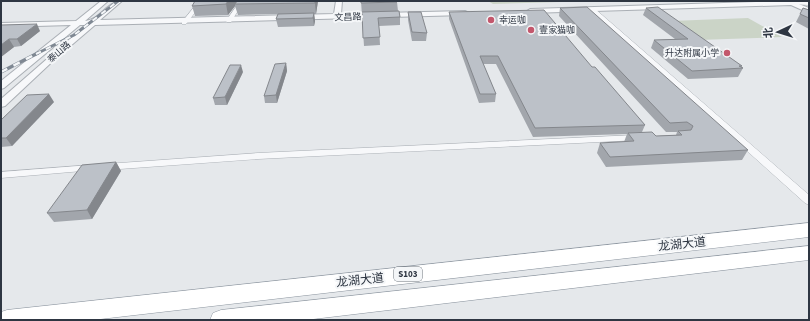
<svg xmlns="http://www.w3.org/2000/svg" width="810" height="321" font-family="'Source Sans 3','Noto Sans SC',sans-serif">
<rect width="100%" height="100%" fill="#e5e8eb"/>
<g fill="#cbd4c7">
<polygon points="488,1 594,1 493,4"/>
<polygon points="748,18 782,37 698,40 671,21"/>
</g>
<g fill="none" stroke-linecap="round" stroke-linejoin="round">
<defs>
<g id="minor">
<polygon points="199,1 204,1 186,24 182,24 182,22"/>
<polygon points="240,1 244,1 231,22 227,22 226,21"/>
<polygon points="792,1 809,1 809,5 790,4 789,3"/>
<polygon points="590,8 594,8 809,195 809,205 805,203 590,10"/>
<polygon points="636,135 639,136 640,138 639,140 258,159 106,170 101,167 106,164 258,153"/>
<polygon points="91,165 96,168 94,170 1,178 1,172"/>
</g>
<g id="tertiary">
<path d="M101,1H108L85,21C100,20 107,1 122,1L100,20L334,14L336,1H342L341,14L465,11L469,13L465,15L95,25L54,60L5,106L1,107V99L86,25H80L4,88L1,89V81L71,25L1,27V23L76,21Z"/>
<polygon points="791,1 809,8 809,13 791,5 530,13 527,11 530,9"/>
</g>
<g id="trunk">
<polygon points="809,223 809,237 92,320 1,320 1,312 7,310"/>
<polygon points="809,246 809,260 305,320 210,320 213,313 221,310"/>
</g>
</defs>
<use href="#minor" stroke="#aaafb5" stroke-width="1"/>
<use href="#tertiary" stroke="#aaafb5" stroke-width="2"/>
<use href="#trunk" stroke="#8d96a0" stroke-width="1"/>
<use href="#minor" fill="#f7f8fa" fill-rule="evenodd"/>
<use href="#tertiary" fill="#f7f8fa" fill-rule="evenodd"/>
<use href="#trunk" fill="#fff" fill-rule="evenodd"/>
<defs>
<polyline id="rail-far1" points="36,54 74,35 118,1"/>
<polyline id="rail" points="1,72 38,53"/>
</defs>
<use href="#rail-far1" stroke="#7f8893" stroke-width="3"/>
<use href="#rail" stroke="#7f8893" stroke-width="3.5"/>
<use href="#rail-far1" stroke="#f4f6f8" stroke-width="2" stroke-dasharray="5.5" stroke-linecap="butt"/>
<use href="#rail" stroke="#f4f6f8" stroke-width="2.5" stroke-dasharray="7" stroke-linecap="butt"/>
</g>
<g fill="#a2a6ac">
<polygon points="195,1 318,1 316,14 314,14 315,21 314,26 278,27 276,19 278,14 238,15 235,6 228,15 195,16 192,6"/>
<polygon points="361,1 427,1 397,2 398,11 400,17 400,25 379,26 380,45 364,46"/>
<polygon points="560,8 748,150 742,160 606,167 597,153 600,143 624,142 627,134 533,137 496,64 483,64 496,94 495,102 479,103 449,19 449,12 592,67 645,125 642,132 656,136 676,135 677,132 666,132 559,16"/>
<polygon points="646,8 742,66 741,67 743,68 738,77 688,79 651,48 654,40 675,39 643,15"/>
<polygon points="803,8 809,10 809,29 796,22"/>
<polygon points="408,12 427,33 426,41 412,41 408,20"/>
<polygon points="1,25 40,31 21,46 14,47 1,57"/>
<polygon points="286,63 287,71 277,103 265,103 264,96"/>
<polygon points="243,72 227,105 215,105 213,98"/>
<polygon points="54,102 12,146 1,147 1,120"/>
<polygon points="116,162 121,171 92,219 54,222 47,213"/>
</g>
<g fill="#84878c">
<polygon points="228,1 239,1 235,4 235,6 228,15 226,4"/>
<polygon points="315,1 318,1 316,14 315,3"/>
<polygon points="314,13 315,21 314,26 313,18"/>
<polygon points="37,24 40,31 21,46 17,39"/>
<polygon points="9,39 14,47 1,57 1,45"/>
<polygon points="286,63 287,71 277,103 276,95"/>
<polygon points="241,65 243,72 227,105 225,97"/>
<polygon points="49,94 54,102 12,146 6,138"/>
<polygon points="116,162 121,171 92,219 87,210"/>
</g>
<g fill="#bcc1c8" stroke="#84878c">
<polygon points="195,1 228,1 226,4 192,6"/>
<polygon points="237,1 315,1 315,3 235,4"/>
<polygon points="361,1 397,1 397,2 361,3"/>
<polygon points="587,7 748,150 610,157 600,143 634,141 628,133 652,132 656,136 682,135 678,131 691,130 693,126 687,122 670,123 560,8"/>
<polygon points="658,7 742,66 739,66 743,68 692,71 654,40 688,39 646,8"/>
<polygon points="803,8 809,10 809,18 800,14"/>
<polygon points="544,10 592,67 595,67 645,125 535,128 498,56 480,56 496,94 480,94 449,12"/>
<polygon points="399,11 400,17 378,18 380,37 363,38 362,12"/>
<polygon points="408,12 421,12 427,33 412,32"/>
<polygon points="314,13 313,18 276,19 278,14"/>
<polygon points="37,24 17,39 9,39 1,45 1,25"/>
<polygon points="286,63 276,95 264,96 275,64"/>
<polygon points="230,65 241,65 225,97 213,98"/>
<polygon points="49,94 6,138 1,138 1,120 27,95"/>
<polygon points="116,162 87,210 47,213 82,165"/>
</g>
<g fill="#c3576c" stroke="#f4f6f8" stroke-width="1.5">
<circle cx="491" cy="20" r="4"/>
<circle cx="531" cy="30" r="4"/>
<circle cx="727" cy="53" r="4"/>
</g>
<g text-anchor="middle" stroke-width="4" stroke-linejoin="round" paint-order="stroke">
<g font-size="9" fill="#2e3642" stroke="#f4f6f8">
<text transform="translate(348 17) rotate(-2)" y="3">文昌路</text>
<text transform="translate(59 52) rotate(-41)" y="3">泰山路</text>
</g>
<g font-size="9" fill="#2e3642" stroke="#f4f6f8" text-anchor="start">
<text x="499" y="23">幸运咖</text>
<text x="539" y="33">壹家猫咖</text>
<text x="719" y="56" text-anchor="end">升达附属小学</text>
</g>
<rect fill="#f4f6f8" stroke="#697079" stroke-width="1" x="394" y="267" width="28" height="14" rx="3"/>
<g font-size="9" font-weight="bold" fill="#2e3642">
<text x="408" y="277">S103</text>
</g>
<g font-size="12" fill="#2e3642" stroke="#f4f6f8">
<text transform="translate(682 244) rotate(-6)" y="4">龙湖大道</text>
<text transform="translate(360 280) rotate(-6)" y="4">龙湖大道</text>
</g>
</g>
<rect width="810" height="321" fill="none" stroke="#2e3642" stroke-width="4"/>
<g transform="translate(778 32) rotate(266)" stroke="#f4f6f8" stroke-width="3" paint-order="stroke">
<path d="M0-3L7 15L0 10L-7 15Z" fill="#2e3642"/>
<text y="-6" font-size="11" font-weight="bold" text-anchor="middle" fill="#2e3642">北</text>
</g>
</svg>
